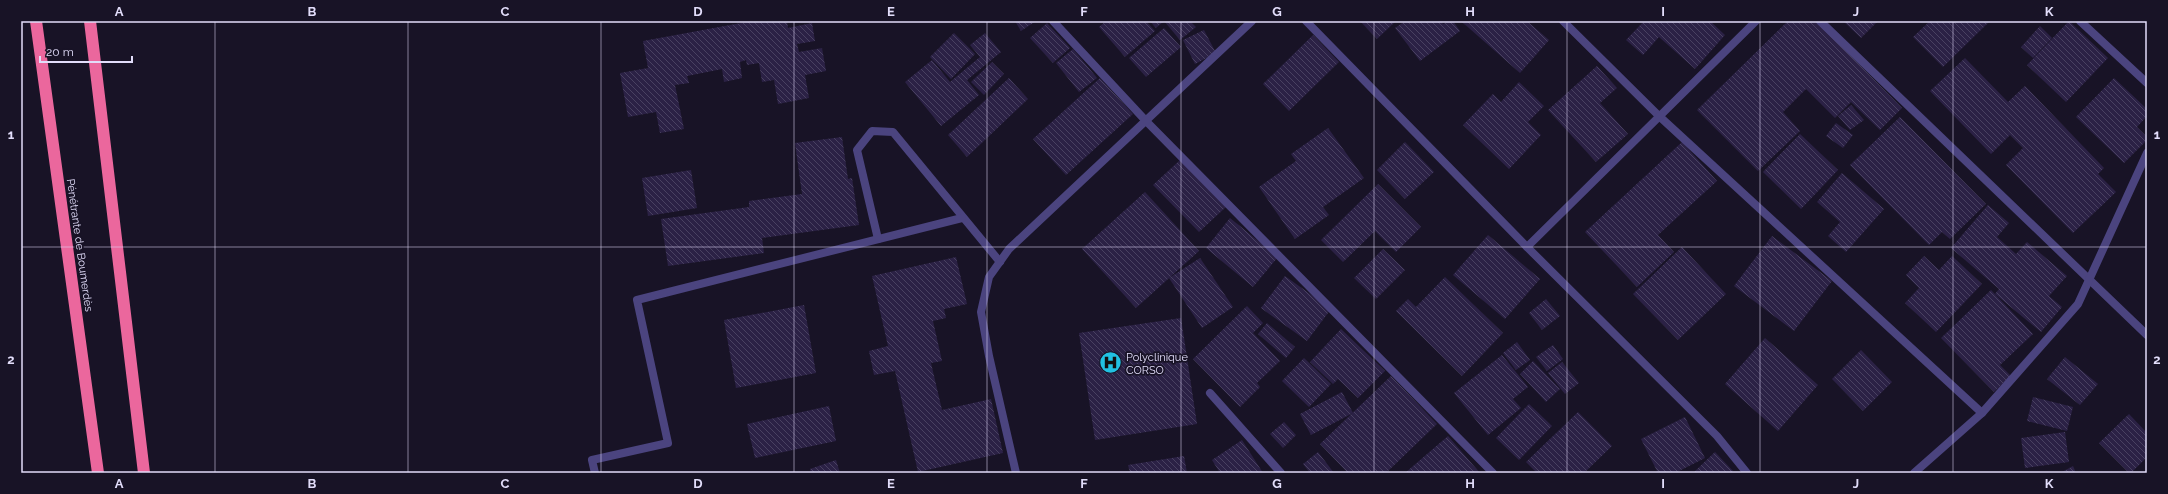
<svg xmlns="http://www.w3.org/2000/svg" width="2168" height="494" font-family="Raleway,sans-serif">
<defs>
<pattern id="building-back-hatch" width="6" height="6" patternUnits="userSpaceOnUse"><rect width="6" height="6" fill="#2b2145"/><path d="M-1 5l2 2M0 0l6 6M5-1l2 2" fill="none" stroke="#494161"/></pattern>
</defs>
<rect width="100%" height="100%" fill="#181326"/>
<g fill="url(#building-back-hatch)">
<polygon points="752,21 787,21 788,28 812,23 815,41 797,44 799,52 822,48 826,71 805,75 809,98 778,104 774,80 762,82 759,63 747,65 746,60 740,62 742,78 724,82 722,69 687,76 689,83 675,85 684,129 660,133 656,112 628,117 620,73 648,68 643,41"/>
<polygon points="1015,21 1036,21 1021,31"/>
<polygon points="1106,21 1146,21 1155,31 1125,57 1099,27"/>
<polygon points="1150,21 1190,21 1196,27 1180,40 1164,21 1156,28"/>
<polygon points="1360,21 1396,21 1377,39"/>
<polygon points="1405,21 1441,21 1443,24 1448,21 1453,21 1460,31 1420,61 1395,28"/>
<polygon points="1461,21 1527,21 1549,40 1520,73"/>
<polygon points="1644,21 1710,21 1725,35 1695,69 1659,37 1643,55 1626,40"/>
<polygon points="1788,21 1816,21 1902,108 1880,130 1851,102 1835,118 1806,89 1783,112 1800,131 1758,171 1697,110"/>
<polygon points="1843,21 1878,21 1861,38"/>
<polygon points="1930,21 1990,21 1943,67 1913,37"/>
<polygon points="2069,21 2108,58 2066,102 2027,65"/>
<polygon points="1047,23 1070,48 1053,63 1030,38"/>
<polygon points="2040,26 2052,38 2033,58 2021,47"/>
<polygon points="1164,28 1181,47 1146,77 1129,58"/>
<polygon points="1204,30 1216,53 1195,64 1183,40"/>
<polygon points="954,33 975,54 951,79 930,57"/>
<polygon points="985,33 1001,52 967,80 979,95 941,126 905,82 932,60 950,82 980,57 970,45"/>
<polygon points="1313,35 1339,62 1289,111 1263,84"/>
<polygon points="1073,49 1097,78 1079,92 1056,63"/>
<polygon points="1965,58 2008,102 2025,86 2104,168 2098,174 2116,192 2073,233 2006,165 2023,148 2010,135 1991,154 1930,91"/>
<polygon points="992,62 1004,74 984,95 971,82"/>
<polygon points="1597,66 1617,88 1600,103 1628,134 1596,162 1548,110"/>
<polygon points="1009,78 1028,99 967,157 948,135"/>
<polygon points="1100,78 1133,114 1066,175 1033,139"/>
<polygon points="2114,78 2147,109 2147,116 2137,127 2147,137 2147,140 2124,163 2076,117"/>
<polygon points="1519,82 1544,106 1528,122 1541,135 1509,169 1463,125 1493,94 1501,102"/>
<polygon points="1851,105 1864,120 1850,130 1838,116"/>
<polygon points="1900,117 1986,204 1950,239 1942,232 1929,245 1850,165"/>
<polygon points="1836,123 1853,135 1843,148 1826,136"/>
<polygon points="1328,128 1364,178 1323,207 1329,215 1295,239 1259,187 1296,161 1291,154"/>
<polygon points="1800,134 1838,170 1801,209 1763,172"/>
<polygon points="842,137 848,179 852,178 859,225 762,238 764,253 668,266 661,219 749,207 749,201 802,194 795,143"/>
<polygon points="1405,142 1434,172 1405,199 1377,170"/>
<polygon points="1682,142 1717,181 1658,235 1674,252 1637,287 1585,232"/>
<polygon points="1180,160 1226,207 1199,232 1153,185"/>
<polygon points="691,170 697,208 648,216 642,178"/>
<polygon points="1842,173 1884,209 1846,252 1828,236 1840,222 1817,202"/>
<polygon points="1378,184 1421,227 1396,252 1375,231 1343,262 1321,240"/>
<polygon points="1145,192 1199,251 1136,308 1082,249"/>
<polygon points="1988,205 2009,223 1997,237 2016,254 2027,242 2067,276 2049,296 2062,307 2041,332 1995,294 1999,289 1951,248"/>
<polygon points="1230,218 1278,257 1253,287 1206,248"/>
<polygon points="1488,235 1540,279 1505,319 1453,275"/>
<polygon points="1772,236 1832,281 1794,331 1734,286"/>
<polygon points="1682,247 1726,294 1678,340 1633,294"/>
<polygon points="1383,249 1405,270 1376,299 1354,278"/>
<polygon points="1924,256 1939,270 1952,256 1982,284 1936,332 1905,303 1919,288 1906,275"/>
<polygon points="956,257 967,304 944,309 946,318 933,321 942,361 931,363 942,410 991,399 1003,453 918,472 895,371 874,375 869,351 888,346 872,276"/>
<polygon points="1200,258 1233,307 1202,328 1169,278"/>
<polygon points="1285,276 1331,309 1307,341 1261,308"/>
<polygon points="1445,277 1503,333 1462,376 1396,311 1408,299 1416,307"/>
<polygon points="1991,290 2033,334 2000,365 2011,376 1994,392 1941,338"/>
<polygon points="1546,299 1560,316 1542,330 1529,313"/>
<polygon points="804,305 816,373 736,388 724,320"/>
<polygon points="1247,306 1263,323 1253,333 1280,361 1257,383 1260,387 1240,407 1193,359"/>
<polygon points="1181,318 1197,424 1095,440 1079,333"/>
<polygon points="1267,323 1295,347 1286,358 1258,334"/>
<polygon points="1341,329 1385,371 1358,398 1338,379 1333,384 1310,362"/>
<polygon points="1765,338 1818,385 1778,431 1725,384"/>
<polygon points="1517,342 1530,360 1516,370 1503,353"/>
<polygon points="1553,345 1563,359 1547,371 1536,357"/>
<polygon points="1861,350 1892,382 1863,411 1832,379"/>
<polygon points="1502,355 1528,387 1513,399 1521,408 1488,435 1454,393"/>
<polygon points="2065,357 2098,384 2080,405 2047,379"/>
<polygon points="1304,358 1331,384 1309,407 1282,381"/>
<polygon points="1533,361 1560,389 1546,402 1520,374"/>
<polygon points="1562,362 1579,383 1565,394 1548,373"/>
<polygon points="1391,376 1437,424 1386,473 1348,473 1320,444"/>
<polygon points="1342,392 1353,413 1311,435 1300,414"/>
<polygon points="2033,397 2073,407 2067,431 2027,421"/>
<polygon points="1529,404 1552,426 1519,460 1496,438"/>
<polygon points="829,406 836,441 755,458 747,424"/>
<polygon points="1578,412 1612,446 1584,473 1537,473 1526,462"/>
<polygon points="2129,414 2147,433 2147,457 2131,473 2129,473 2099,443"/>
<polygon points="1685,417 1705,458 1675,473 1658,473 1641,439"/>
<polygon points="1284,422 1296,435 1283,448 1270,434"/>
<polygon points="2065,432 2069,462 2025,468 2021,438"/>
<polygon points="1448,436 1480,473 1405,473"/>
<polygon points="1242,440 1263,473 1220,473 1212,460"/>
<polygon points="1318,452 1334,473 1310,473 1303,464"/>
<polygon points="1715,452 1733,471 1730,473 1693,473"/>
<polygon points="1184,456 1187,473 1130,473 1128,465"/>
<polygon points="836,460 840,473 811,473 810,469"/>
<polygon points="2073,466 2076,473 2060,473"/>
</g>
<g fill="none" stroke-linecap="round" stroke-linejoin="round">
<g stroke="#4b447f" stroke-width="8">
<polyline points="1053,21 1146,121 1493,473"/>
<polyline points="1306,21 1527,247 1717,436 1747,473"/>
<polyline points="1563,21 1659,116 1982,413"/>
<polyline points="1820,21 2147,335"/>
<polyline points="2080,21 2147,83"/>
<polyline points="878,239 857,150 872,131 893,132 1000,262"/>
<polyline points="1527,247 1756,21"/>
<polyline points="1210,393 1281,473"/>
<polyline points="595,473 592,460 668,443 637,300 962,218"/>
<polyline points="1016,473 989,356 981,312 989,277 1009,249 1252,21"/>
<polyline points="1914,473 1982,413 2078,304 2147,153"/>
</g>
<g stroke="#eb679d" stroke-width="12">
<polyline points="36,21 98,473"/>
<polyline points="90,21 144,473"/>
</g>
</g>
<path fill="none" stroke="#e2ddfa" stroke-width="1" stroke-opacity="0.55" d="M215,21V473M408,21V473M601,21V473M794,21V473M987,21V473M1181,21V473M1374,21V473M1567,21V473M1760,21V473M1953,21V473M21,247H2147"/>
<defs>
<symbol id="hospital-disc" viewBox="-11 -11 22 22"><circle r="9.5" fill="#21c1e2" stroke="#181326"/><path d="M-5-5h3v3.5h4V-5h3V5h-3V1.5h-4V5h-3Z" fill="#111"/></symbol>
</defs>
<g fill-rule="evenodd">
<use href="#hospital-disc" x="1098" y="350" width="25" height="25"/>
</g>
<g text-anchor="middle" stroke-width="3.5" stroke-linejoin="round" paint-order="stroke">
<g font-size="11" fill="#e2ddfa" stroke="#181326">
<text transform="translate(80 245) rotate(82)" y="4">Pénétrante de Boumerdès</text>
</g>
<g font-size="11" fill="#e2ddfa" stroke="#181326" text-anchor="start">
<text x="1126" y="361">Polyclinique<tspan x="1126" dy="13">CORSO</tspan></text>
</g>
</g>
<rect width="2168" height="494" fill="none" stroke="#181326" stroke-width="44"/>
<path d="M40 56v6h92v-6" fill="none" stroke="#e2ddfa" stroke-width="2"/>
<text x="46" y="56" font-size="12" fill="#e2ddfa" stroke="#181326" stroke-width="3" paint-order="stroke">20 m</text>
<rect x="22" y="22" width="2124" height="450" fill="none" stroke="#e2ddfa" stroke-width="1.5"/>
<g font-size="13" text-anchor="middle" font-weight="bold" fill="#e2ddfa">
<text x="119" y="16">A</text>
<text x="312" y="16">B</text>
<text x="505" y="16">C</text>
<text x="698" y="16">D</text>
<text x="891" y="16">E</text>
<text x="1084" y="16">F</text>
<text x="1277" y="16">G</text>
<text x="1470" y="16">H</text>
<text x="1663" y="16">I</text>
<text x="1856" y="16">J</text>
<text x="2049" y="16">K</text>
<text x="11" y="139">1</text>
<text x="2157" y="139">1</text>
<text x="11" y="364">2</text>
<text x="2157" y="364">2</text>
<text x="119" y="488">A</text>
<text x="312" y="488">B</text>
<text x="505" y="488">C</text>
<text x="698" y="488">D</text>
<text x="891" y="488">E</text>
<text x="1084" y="488">F</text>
<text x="1277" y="488">G</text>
<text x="1470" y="488">H</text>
<text x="1663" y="488">I</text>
<text x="1856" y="488">J</text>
<text x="2049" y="488">K</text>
</g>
</svg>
